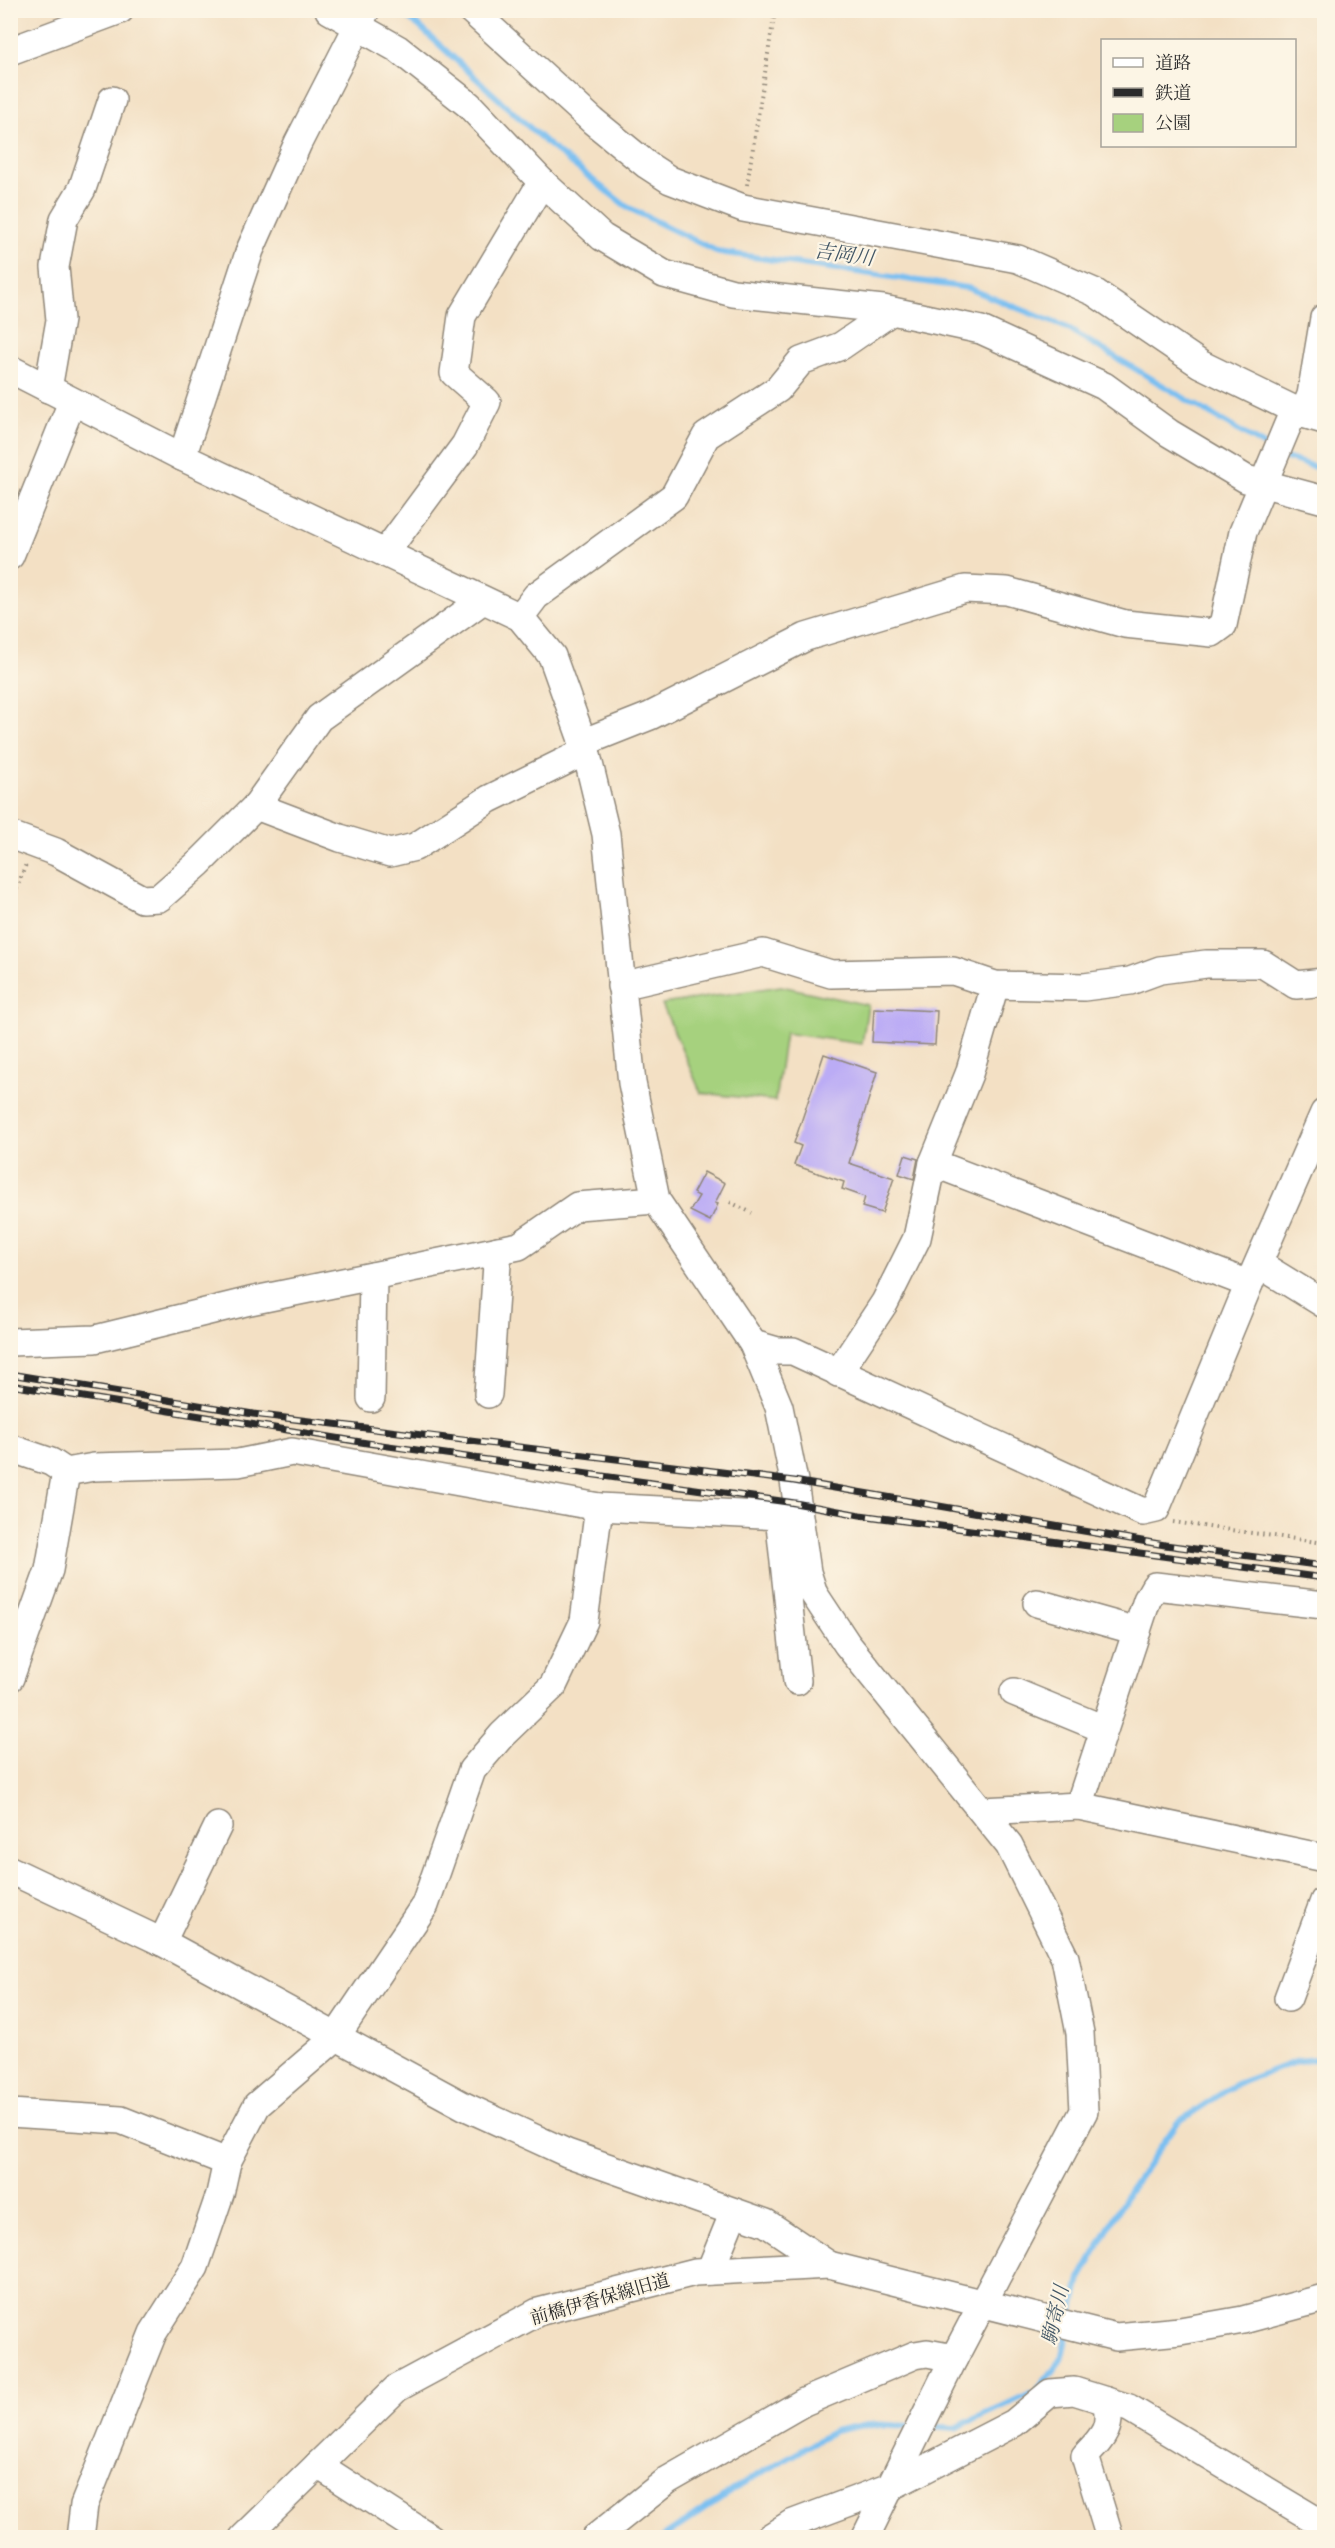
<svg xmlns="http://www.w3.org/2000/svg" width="1335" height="2548" font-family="Alegreya,'Noto Serif JP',serif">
<rect width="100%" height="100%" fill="#fcf5e5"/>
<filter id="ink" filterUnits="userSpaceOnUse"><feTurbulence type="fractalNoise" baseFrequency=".0167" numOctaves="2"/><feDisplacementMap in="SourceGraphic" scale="12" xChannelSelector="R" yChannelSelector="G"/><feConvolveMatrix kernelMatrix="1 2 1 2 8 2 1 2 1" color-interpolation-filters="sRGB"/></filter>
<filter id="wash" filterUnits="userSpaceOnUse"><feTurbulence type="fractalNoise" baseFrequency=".008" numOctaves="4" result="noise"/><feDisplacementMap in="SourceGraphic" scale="24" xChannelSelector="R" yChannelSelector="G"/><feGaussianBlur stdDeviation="1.35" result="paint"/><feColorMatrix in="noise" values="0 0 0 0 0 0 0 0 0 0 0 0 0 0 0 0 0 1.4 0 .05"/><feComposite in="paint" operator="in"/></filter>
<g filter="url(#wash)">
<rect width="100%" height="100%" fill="#f3e0c4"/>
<polygon fill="#a6d17e" stroke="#687e54" stroke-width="1.5" points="781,986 868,1005 862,1044 785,1033 775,1101 701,1093 662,1004"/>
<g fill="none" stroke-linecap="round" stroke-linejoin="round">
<g stroke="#7abff1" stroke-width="6">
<polyline points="398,10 420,27 551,147 627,207 718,252 968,288 1065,327 1271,450"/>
<polyline points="1283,457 1324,470"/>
<polyline points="1071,2319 1080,2279 1128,2193 1178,2122 1236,2084 1298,2061 1324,2058"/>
<polyline points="1039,2388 1061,2360 1068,2331"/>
<polyline points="929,2426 955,2428 1031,2393"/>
<polyline points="662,2538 740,2485 834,2431 868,2424 912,2426"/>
</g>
</g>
<g id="blocks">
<g fill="#bbacf5">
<polygon points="874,1008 937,1011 935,1045 872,1042"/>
<polygon points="824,1054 877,1072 849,1163 894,1178 882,1213 862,1207 865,1197 842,1189 844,1182 794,1165 801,1146 794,1143"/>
<polygon points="905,1155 918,1159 914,1179 899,1174"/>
<polygon points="704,1172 725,1183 715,1203 718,1204 710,1221 690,1211 699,1196 693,1193"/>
</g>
</g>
</g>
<g filter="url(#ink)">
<use href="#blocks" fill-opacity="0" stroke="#8f8678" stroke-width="1.5"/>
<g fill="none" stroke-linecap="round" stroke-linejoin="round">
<defs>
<g id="minor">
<polyline points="329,10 398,49 469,105 542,182 602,237 664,274 733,293 883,309 981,330 1104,386 1169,433 1246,479 1324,500"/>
<polyline points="471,10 593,121 647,165 670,180 743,208 1018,259 1094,292 1200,364 1303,414 1324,420"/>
<polyline points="10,51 120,10"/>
<polyline points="10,369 182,457 520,617 552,656 586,751 606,834 632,1083 656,1200 753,1344 779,1407 794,1481 807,1572 814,1594 847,1644 1009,1845 1065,1958 1080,2033 1084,2111 954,2358 865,2538"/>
<polyline points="48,389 60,320 55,267 64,219 82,189 112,100"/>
<polyline points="1303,414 1311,395 1324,318"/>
<polyline points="182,457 250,250 298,143 366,10"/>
<polyline points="385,553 465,445 487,402 454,373 462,316 542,182"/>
<polyline points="10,556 72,402"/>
<polyline points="520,617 536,596 674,496 706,436 778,389 801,361 841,346 892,311"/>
<polyline points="582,743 650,716 806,637 965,589 1007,591 1125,624 1212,633 1223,625 1243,532 1294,410"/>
<polyline points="256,806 340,838 390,853 415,847 489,799 586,751"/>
<polyline points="10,835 56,852 142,899 159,898 199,863 256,806 319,718 483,600"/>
<polyline points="621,986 763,953 831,974 953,971 995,985 1084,987 1130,981 1160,970 1206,964 1263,964 1296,985 1324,982"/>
<polyline points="933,1163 1249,1284"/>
<polyline points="1259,1264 1324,1304"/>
<polyline points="10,1342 95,1339 250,1301 519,1246 577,1206 656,1200"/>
<polyline points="753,1344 777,1351 793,1351 1143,1512 1156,1509 1249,1284 1324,1113"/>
<polyline points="838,1373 885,1302 917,1238 933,1163 969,1074 995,985"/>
<polyline points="488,1394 498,1250"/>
<polyline points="371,1398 373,1276"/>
<polyline points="10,1448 51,1462 66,1472 94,1467 238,1463 292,1452 599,1507 584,1621 553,1686 502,1735 472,1770 425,1905 335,2038 257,2105 227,2162 220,2194 195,2267 153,2333 84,2505 80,2538"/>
<polyline points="599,1507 779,1516 797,1681"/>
<polyline points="1037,1603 1137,1631"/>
<polyline points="10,1678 49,1570 66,1472"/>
<polyline points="1014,1692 1104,1729"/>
<polyline points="1079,1806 1147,1600 1155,1586 1324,1605"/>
<polyline points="983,1811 1079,1806 1324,1858"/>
<polyline points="10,1870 162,1942 464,2106 567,2153 766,2223 829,2265"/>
<polyline points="162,1942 218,1826"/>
<polyline points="1288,1998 1324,1901"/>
<polyline points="10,2113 121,2120 227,2162"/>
<polyline points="710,2271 734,2212"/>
<path d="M1106,2401C1113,2428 1103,2437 1085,2456L1110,2538"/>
<polyline points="318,2465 431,2538"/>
<polyline points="243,2538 397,2388 538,2312 695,2272 829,2265 1116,2337 1180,2331 1243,2320 1324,2298"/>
<polyline points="595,2538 668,2480 804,2402 915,2355 927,2353 954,2358"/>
<polyline points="769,2538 791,2524 890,2487 1014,2423 1050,2393 1074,2391 1129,2408 1324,2525"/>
</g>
</defs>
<use href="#minor" stroke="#8f8678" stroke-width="30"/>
<g stroke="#8f8678" stroke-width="4" stroke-dasharray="1.5 4.5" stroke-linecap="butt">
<polyline points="747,185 775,10"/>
<polyline points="10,906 26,864"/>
<polyline points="730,1202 752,1213"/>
<polyline points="1173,1522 1324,1543"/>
</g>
<use href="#minor" stroke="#fff" stroke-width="27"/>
<defs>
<g id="rail">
<polyline points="10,1374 253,1414 794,1481 1165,1545 1324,1566"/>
<polyline points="10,1385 367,1443 795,1503 860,1515 1324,1578"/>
</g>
</defs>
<use href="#rail" stroke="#2b2b2b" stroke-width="7"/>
<use href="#rail" stroke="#fcf5e5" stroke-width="4.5" stroke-dasharray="14" stroke-linecap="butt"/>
</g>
</g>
<g text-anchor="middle" stroke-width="4.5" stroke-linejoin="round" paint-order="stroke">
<g font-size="18" fill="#2b2b2b" stroke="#fcf5e5">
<text transform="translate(600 2299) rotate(-16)" y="6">前橋伊香保線旧道</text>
</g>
<g font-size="20" font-style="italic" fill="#435766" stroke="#fcf5e5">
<text transform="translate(844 254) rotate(8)" y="7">吉岡川</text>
<text transform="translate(1055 2315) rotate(-77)" y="7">駒寄川</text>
</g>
</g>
<rect width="1335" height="2548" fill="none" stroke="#fcf5e5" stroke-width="36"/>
<rect x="1101" y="39" width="195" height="108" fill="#fcf5e5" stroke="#a8a49b" stroke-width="1.5"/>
<rect x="1113" y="58" width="30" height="9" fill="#ffffff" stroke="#a8a49b" stroke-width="1.5"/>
<text x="1155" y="69" font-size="18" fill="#2b2b2b">道路</text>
<rect x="1113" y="88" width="30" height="9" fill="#2b2b2b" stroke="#a8a49b" stroke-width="1.5"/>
<text x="1155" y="99" font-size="18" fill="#2b2b2b">鉄道</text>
<rect x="1113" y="114" width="30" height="18" fill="#a6d17e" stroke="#a8a49b" stroke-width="1.5"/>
<text x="1155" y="129" font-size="18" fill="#2b2b2b">公園</text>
</svg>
